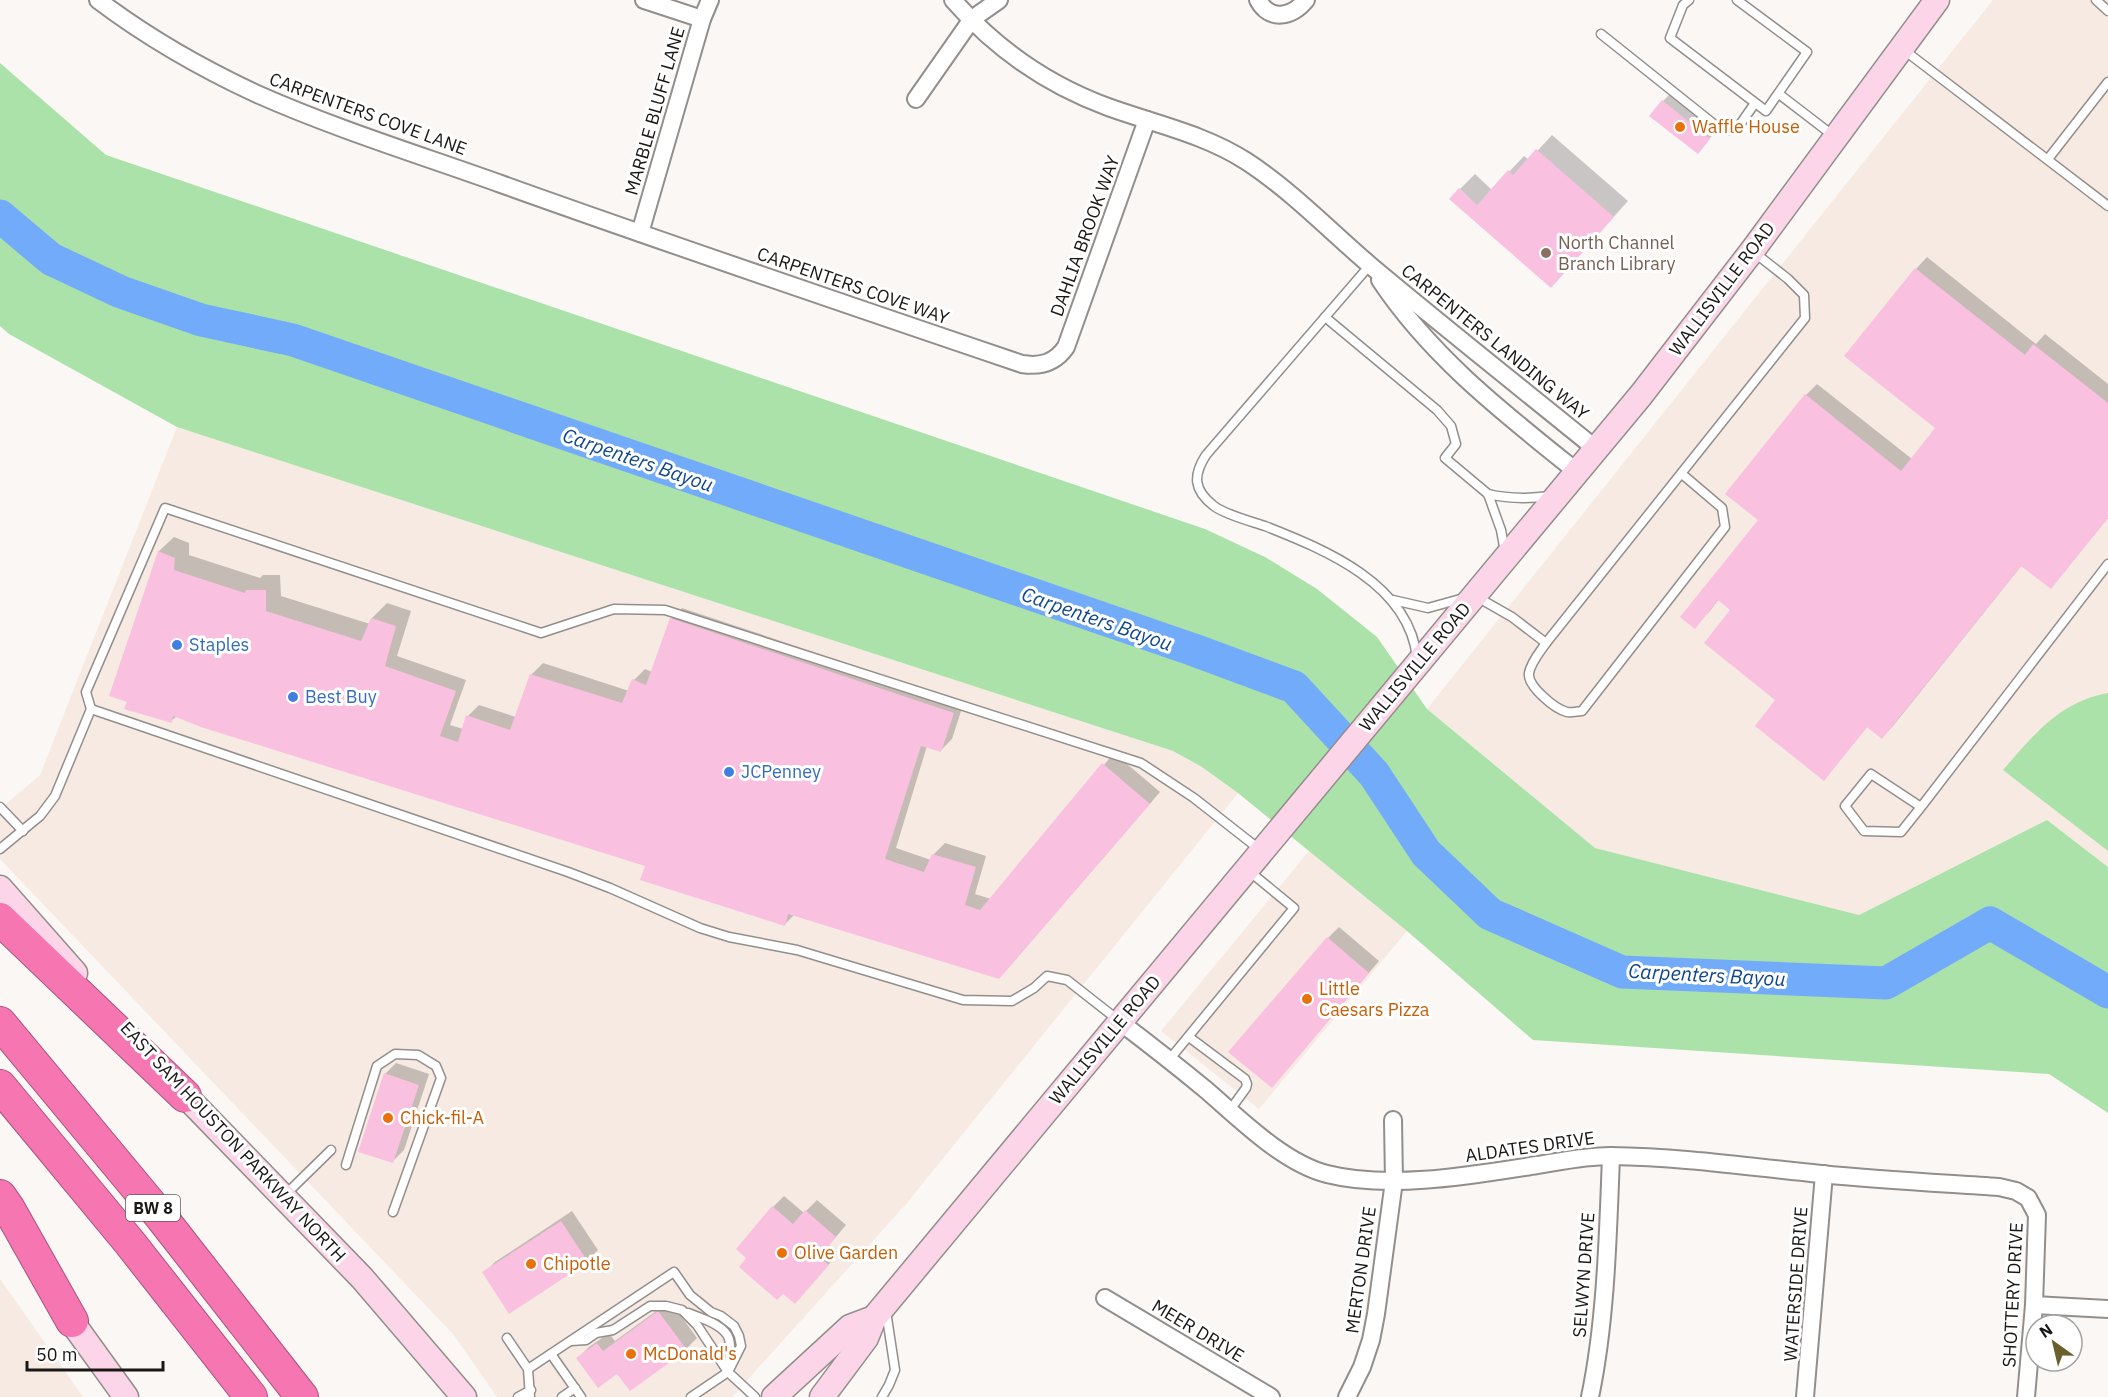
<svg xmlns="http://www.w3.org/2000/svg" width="2108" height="1397" font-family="'IBM Plex Sans',sans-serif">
<rect width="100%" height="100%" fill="#fbf7f5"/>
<g fill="#f6eae3">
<polygon points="1993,0 2108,0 2108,867 2047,820 1859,915 1595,848 1427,709"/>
<polygon points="177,427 1173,751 1202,767 1238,793 907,1203 732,1397 497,1397 453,1334 0,859 0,809 40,775"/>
<polygon points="1309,851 1407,931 1259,1109 1161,1031"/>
<polygon points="0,1279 83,1397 0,1397"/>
</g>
<g fill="#abe2a9">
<polygon points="0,63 106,155 1205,529 1265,557 1317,589 1377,637 1427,709 1595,848 1859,915 2047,820 2108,867 2108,1113 2049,1074 1533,1040 1407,931 1238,793 1202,767 1173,751 177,427 9,334 0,326"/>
<path d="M2108,693V851L2003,770C2034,735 2059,702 2108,693Z"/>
</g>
<g fill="#0003">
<polygon points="1670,94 1716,131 1698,152 1663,101"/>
<polygon points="1552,135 1628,201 1551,286 1460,189 1475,174 1492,190 1524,156 1529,160"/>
<polygon points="1927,257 2036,344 2045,334 2108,384 2108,518 2051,587 2022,565 1893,726 1882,737 1868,726 1824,779 1777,700 1732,610 1719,599 1706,616 1760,520 1806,395 1817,384 1912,459 1937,428 1846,356 1916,269"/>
<polygon points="174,537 189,543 189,555 260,578 263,575 280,575 281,596 370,624 372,618 387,603 411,611 397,656 466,680 450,725 463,729 468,716 479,705 516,717 532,674 543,663 629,691 634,680 645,669 652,672 671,619 682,608 964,702 952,739 941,750 927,746 896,848 931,860 933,855 945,843 986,856 975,894 991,899 1114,753 1160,792 1010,966 795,914 784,925 646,865 177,716 171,721 129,701 111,695 159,551"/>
<polygon points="1339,927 1379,961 1282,1075 1328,938"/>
<polygon points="396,1063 429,1074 404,1150 393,1161 385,1074"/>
<polygon points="784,1196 804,1213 817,1200 846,1225 829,1245 839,1253 795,1302 749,1258 773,1207"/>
<polygon points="572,1211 598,1250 587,1261 484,1273 495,1262"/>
<polygon points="670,1301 697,1338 686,1349 618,1372 578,1358 589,1347 609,1333 615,1341"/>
</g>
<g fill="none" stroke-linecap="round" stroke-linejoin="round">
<polyline stroke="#72abf9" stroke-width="33" points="0,216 51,259 121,292 201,320 293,340 1194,650 1294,687 1374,774 1426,853 1490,914 1622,972 1886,983 1990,923 2108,992"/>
</g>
<g fill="#f9c0df">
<polygon points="1662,100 1710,139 1698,154 1649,116"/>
<polygon points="1536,149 1614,217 1551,288 1449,199 1459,188 1477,205 1508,170 1513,175"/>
<polygon points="1915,268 2025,355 2033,344 2108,403 2108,518 2051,589 2021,566 1882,739 1867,727 1824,781 1755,726 1775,700 1704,643 1730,610 1718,600 1695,629 1680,617 1758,520 1725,494 1805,394 1901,471 1935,428 1844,356"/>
<polygon points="158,551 175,558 174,570 245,593 246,590 266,590 266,611 361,641 371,618 396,626 385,666 456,691 440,736 458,742 466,715 510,730 530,674 622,703 632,679 646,685 670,618 954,713 941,752 921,746 885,859 924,872 932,854 976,867 965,905 980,910 1102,763 1150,804 999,979 788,914 785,926 640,880 645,866 201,727 173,716 172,723 124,709 127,702 109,696"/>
<polygon points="1327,937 1369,973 1272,1088 1228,1052"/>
<polygon points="384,1073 419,1085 393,1163 358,1152"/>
<polygon points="772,1206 793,1224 805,1210 836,1237 819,1257 829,1265 795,1304 783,1294 777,1300 739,1267 746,1258 736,1249"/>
<polygon points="561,1221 588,1262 509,1314 482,1272"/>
<polygon points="658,1311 687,1350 630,1391 617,1374 598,1388 576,1358 597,1343 603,1351"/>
</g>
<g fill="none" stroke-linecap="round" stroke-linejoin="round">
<defs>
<g id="lane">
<polyline points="1689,0 1683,5 1670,38 1766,111 1807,52 1737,0"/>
<polyline points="2096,0 2108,11"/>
<polyline points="1601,34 1715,125 1728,130 1739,126 1755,103"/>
<polyline points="1904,50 2108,206"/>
<polyline points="1779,94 1835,137"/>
<polyline points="2048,159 2108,82"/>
<path d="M1370,265L1206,455C1193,475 1193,490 1214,506C1226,515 1250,521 1265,526C1326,550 1409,584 1417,658"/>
<polyline points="1325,317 1437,410 1451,426 1456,444 1445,458 1488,494 1501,530 1505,552"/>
<path d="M1488,494C1509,499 1528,499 1550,496"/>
<polyline points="1477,597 1512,617 1546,643 1805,318 1804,295 1788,279 1755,253"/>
<polyline points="1393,600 1428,608 1464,598"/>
<path d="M1546,643C1540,652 1531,662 1529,673C1527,686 1555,709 1567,712C1571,713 1578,711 1582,711L1725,527L1722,508L1682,474"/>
<polyline points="91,709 86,692 165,508 541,633 614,609 665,610 1141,763 1194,798 1259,849"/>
<polyline points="0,807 23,831"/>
<polyline points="1921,807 1871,774 1845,806 1864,831 1901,832 1921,807 2108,564"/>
<polyline points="0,849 40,816 55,796 91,709 568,872 610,888 700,928 729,937 797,950 963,1000 1012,1001 1034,988 1047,976 1067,980 1118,1020"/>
<polyline points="1189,1037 1245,1079 1247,1084 1246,1088 1230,1110"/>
<polyline points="1169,1060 1294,908 1249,871"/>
<polyline points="346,1165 377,1066 395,1054 418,1055 436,1066 441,1078 393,1212"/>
<polyline points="284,1196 331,1150"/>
<path d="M688,1313C701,1318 725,1325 729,1339C732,1348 729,1360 728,1369"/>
<polyline points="507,1338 528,1369 530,1397"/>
<polyline points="571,1341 586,1340 596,1333 613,1330 650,1306 666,1306 682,1310 697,1325 728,1372"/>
<polyline points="551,1354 581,1397"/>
<polyline points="528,1369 674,1272 690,1295 711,1312 721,1316 734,1326 739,1336 741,1346 728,1372"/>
<polyline points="518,1397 531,1390"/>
<polyline points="562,1397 575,1388"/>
<polyline points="691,1397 728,1372 755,1397"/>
<polyline points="882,1397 889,1385 895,1370 886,1311"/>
</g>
<g id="street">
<path d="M98,0C147,37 201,68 257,94C336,129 420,155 501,184C674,246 848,305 1022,364C1041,367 1055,363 1066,347L1147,120"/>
<polyline points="644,0 702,19"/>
<path d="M953,0C995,48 1048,85 1108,107C1155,124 1204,134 1246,161C1292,191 1330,231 1371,266C1445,328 1521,388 1596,449"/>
<path d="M1258,0C1270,22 1292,17 1306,0"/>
<polyline points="916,99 972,19 999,0"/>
<polyline points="640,233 702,19 710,0"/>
<path d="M1380,280C1432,358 1505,414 1577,472"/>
<path d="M1120,1022C1149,1044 1177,1066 1205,1089C1239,1118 1283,1163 1327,1174C1390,1190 1473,1175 1537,1165C1562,1161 1585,1156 1611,1156C1681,1157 1751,1167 1821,1174C1880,1180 1940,1183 1999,1187L2016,1191L2028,1198L2037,1215L2034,1305L2026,1397"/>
<polyline points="1105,1298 1271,1397"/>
<polyline points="2034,1305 2108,1309"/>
<polyline points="1347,1397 1362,1367 1371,1340 1376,1314 1394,1181 1393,1120"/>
<path d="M1590,1397C1606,1321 1608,1234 1611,1156"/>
<polyline points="1805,1397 1824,1174"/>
</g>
<g id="secondary">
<polyline points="0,888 75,973"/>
<polyline points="174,1084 362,1278 464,1397"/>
<polyline points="61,1307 126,1397"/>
<polyline points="774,1397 850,1327 874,1318"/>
<polyline points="822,1397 866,1338 874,1318 1641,395 1752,251 1937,0"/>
</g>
<g id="highway">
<polyline points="0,919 185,1096"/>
<polyline points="0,1023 162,1218 302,1397"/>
<polyline points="0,1086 130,1243 251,1397"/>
<polyline points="0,1196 9,1209 72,1321"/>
</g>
</defs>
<use href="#lane" stroke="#928e8c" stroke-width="11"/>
<use href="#street" stroke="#928e8c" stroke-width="20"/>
<use href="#secondary" stroke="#928e8c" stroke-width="27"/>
<use href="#highway" stroke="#a8557b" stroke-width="34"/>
<use href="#lane" stroke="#fff" stroke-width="8"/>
<use href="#street" stroke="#fff" stroke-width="16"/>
<use href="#secondary" stroke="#fcd6e8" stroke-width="24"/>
<use href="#highway" stroke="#f576b1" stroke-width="32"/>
</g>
<g fill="#e8710a" stroke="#fff" stroke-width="2">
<circle cx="1680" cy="127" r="6"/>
<circle cx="1307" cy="999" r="6"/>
<circle cx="388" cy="1118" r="6"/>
<circle cx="782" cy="1253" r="6"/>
<circle cx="531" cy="1264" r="6"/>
<circle cx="631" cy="1354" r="6"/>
</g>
<circle fill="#8d6e63" stroke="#fff" stroke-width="2" cx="1546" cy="253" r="6"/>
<g fill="#3f7fe0" stroke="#fff" stroke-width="2">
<circle cx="177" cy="645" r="6"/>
<circle cx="293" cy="697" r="6"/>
<circle cx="729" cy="772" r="6"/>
</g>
<g text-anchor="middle" stroke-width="6" stroke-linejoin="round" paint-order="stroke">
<rect fill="#fff" stroke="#5f5d5d" stroke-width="1.5" x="126" y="1195" width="54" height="26" rx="4.5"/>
<g font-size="16" font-weight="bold" fill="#1a1817">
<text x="153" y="1214">BW 8</text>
</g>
<g font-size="18" fill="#1a1817" stroke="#fff">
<text transform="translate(655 111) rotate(-74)" y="6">MARBLE BLUFF LANE</text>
<text transform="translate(368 114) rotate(20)" y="6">CARPENTERS COVE LANE</text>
<text transform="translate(1085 236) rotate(-70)" y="6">DAHLIA BROOK WAY</text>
<text transform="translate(853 286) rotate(19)" y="6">CARPENTERS COVE WAY</text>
<text transform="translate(1722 289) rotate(-53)" y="6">WALLISVILLE ROAD</text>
<text transform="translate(1495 342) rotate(39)" y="6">CARPENTERS LANDING WAY</text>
<text transform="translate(1415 667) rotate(-50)" y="6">WALLISVILLE ROAD</text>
<text transform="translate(1105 1040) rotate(-50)" y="6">WALLISVILLE ROAD</text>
<text transform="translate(233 1142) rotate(47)" y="6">EAST SAM HOUSTON PARKWAY NORTH</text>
<text transform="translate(1530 1147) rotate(-8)" y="6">ALDATES DRIVE</text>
<text transform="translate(1361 1270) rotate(-82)" y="6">MERTON DRIVE</text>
<text transform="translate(1584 1275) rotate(-86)" y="6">SELWYN DRIVE</text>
<text transform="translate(1796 1284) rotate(-86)" y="6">WATERSIDE DRIVE</text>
<text transform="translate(2013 1295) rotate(-87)" y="6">SHOTTERY DRIVE</text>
<text transform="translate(1198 1331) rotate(31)" y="6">MEER DRIVE</text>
</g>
<g font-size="18" fill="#c56008" stroke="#fff" text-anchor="start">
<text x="1692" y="133">Waffle House</text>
<text x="1319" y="995">Little<tspan x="1319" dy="21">Caesars Pizza</tspan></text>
<text x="400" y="1124">Chick-fil-A</text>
<text x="794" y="1259">Olive Garden</text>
<text x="543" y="1270">Chipotle</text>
<text x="643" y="1360">McDonald's</text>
</g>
<g font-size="18" fill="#785e54" stroke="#fff" text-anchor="start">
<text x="1558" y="249">North Channel<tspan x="1558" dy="21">Branch Library</tspan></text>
</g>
<g font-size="18" fill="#366cbe" stroke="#fff" text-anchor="start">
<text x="189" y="651">Staples</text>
<text x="305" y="703">Best Buy</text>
<text x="741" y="778">JCPenney</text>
</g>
<g font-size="20" font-style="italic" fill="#0f478c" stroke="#fff">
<text transform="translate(638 460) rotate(19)" y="7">Carpenters Bayou</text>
<text transform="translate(1097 619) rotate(19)" y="7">Carpenters Bayou</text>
<text transform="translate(1707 975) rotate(3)" y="7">Carpenters Bayou</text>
</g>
</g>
<g transform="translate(2054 1343) rotate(326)"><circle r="28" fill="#ffffff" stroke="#a3a3a2" stroke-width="1.5"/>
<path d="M0-4.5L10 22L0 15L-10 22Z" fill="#69602c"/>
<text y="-9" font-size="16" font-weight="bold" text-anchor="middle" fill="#1a1817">N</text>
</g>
<path d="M27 1361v9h136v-9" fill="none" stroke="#1a1817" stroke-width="3"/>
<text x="36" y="1361" font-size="18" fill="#1a1817" stroke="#ffffff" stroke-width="4.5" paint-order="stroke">50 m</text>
</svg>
